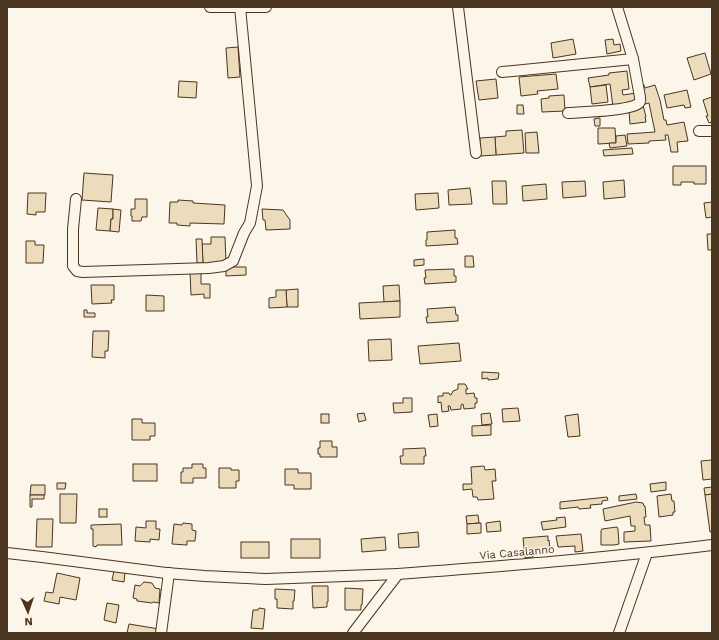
<svg xmlns="http://www.w3.org/2000/svg" width="719" height="640" font-family="'Work Sans',sans-serif">
<rect width="100%" height="100%" fill="#fbf6e9"/>
<g fill="#ecdcbc" stroke="#4a3520">
<polygon points="573,39 576,54 553,58 551,43"/>
<polygon points="613,39 614,45 620,44 621,51 607,54 605,40"/>
<polygon points="238,47 240,77 228,78 226,48"/>
<polygon points="705,53 711,74 694,80 687,58"/>
<polygon points="627,71 629,89 622,90 623,95 636,93 638,101 613,107 610,84 590,87 588,78 609,75 609,73"/>
<polygon points="556,74 558,89 537,91 538,94 521,96 519,77"/>
<polygon points="496,79 498,98 479,100 476,81"/>
<polygon points="179,81 197,82 196,98 178,97"/>
<polygon points="606,85 608,102 592,104 590,87"/>
<polygon points="639,85 644,85 645,88 655,85 660,100 664,120 666,120 667,125 684,122 688,141 677,142 678,152 671,152 668,135 665,135 666,140 649,141 649,143 628,144 627,134 655,132 649,103 645,104"/>
<polygon points="687,90 691,107 685,108 684,105 667,108 664,95"/>
<polygon points="564,95 565,111 542,112 541,99 549,98 549,96"/>
<polygon points="712,97 712,122 709,123 706,116 708,116 703,100"/>
<polygon points="517,105 523,105 524,114 517,114"/>
<polygon points="643,105 646,117 645,117 646,122 630,124 629,111"/>
<polygon points="600,118 600,126 595,126 594,119"/>
<polygon points="598,128 615,128 616,143 598,144"/>
<polygon points="522,130 524,153 496,155 495,137 506,136 506,131"/>
<polygon points="537,132 539,153 526,153 525,133"/>
<polygon points="625,135 627,146 610,148 609,143 616,143 616,136"/>
<polygon points="495,137 496,155 480,156 480,138"/>
<polygon points="632,148 633,154 604,156 603,150"/>
<polygon points="673,166 706,166 706,184 694,184 694,182 681,182 681,185 673,185"/>
<polygon points="84,173 113,175 111,202 82,200"/>
<polygon points="624,180 625,197 604,199 603,182"/>
<polygon points="492,181 506,181 507,204 493,204"/>
<polygon points="585,181 586,196 563,198 562,182"/>
<polygon points="546,184 547,199 523,201 522,186"/>
<polygon points="470,188 472,204 449,205 448,190"/>
<polygon points="28,193 46,193 45,212 36,212 36,215 27,214"/>
<polygon points="438,193 439,208 416,210 415,194"/>
<polygon points="135,199 147,199 147,217 142,217 141,221 132,221 132,216 131,216 131,209 135,209"/>
<polygon points="178,200 193,201 193,203 225,205 224,224 190,223 190,226 177,225 177,223 169,223 170,202 178,202"/>
<polygon points="712,202 712,217 706,218 704,203"/>
<polygon points="98,208 113,209 113,219 111,219 110,231 96,230"/>
<polygon points="113,209 121,210 119,232 110,231 111,219 113,219"/>
<polygon points="262,209 283,210 290,220 290,229 266,230 265,220 263,220"/>
<polygon points="455,230 455,238 457,238 458,244 426,246 426,240 427,240 427,232"/>
<polygon points="707,234 712,234 712,250 708,250"/>
<polygon points="211,237 225,237 226,263 203,264 202,244 211,244"/>
<polygon points="196,239 202,239 203,263 197,263"/>
<polygon points="26,241 35,241 35,245 44,245 43,263 26,263"/>
<polygon points="465,256 473,256 474,267 465,267"/>
<polygon points="424,259 424,265 414,266 414,260"/>
<polygon points="234,267 246,267 246,275 226,276 226,268"/>
<polygon points="454,269 454,276 456,276 456,282 425,284 424,278 426,278 425,270"/>
<polygon points="201,271 201,284 210,284 210,298 204,298 204,294 191,295 190,272"/>
<polygon points="91,285 114,285 114,300 111,300 112,303 92,304"/>
<polygon points="399,285 400,301 384,302 383,286"/>
<polygon points="298,289 298,307 287,307 286,290"/>
<polygon points="276,290 286,290 287,307 269,308 269,298 276,297"/>
<polygon points="146,295 164,296 164,311 146,311"/>
<polygon points="400,301 400,317 360,319 359,303"/>
<polygon points="455,307 456,315 458,315 458,321 427,323 426,317 428,317 427,309"/>
<polygon points="84,310 87,310 87,313 95,313 95,317 84,317"/>
<polygon points="93,331 109,331 108,351 105,351 105,358 92,357"/>
<polygon points="391,339 392,360 369,361 368,340"/>
<polygon points="459,343 461,361 420,364 418,346"/>
<polygon points="482,372 499,373 498,379 488,380 488,378 482,379"/>
<polygon points="458,384 465,384 468,389 466,389 466,394 474,393 475,398 477,398 477,403 475,403 475,408 464,409 463,404 461,405 461,409 451,410 450,406 448,406 449,411 442,412 441,402 438,403 438,396 443,396 443,393 449,393 450,395 451,395 453,391 458,389"/>
<polygon points="403,398 412,398 412,412 394,413 393,403 403,403"/>
<polygon points="518,408 520,421 503,422 502,409"/>
<polygon points="364,413 366,420 359,422 357,414"/>
<polygon points="490,413 492,424 482,425 481,414"/>
<rect x="321" y="414" width="8" height="9"/>
<polygon points="437,414 438,426 430,427 428,415"/>
<polygon points="578,414 580,436 568,437 565,416"/>
<polygon points="132,419 142,419 142,423 155,423 155,436 150,436 150,440 132,440"/>
<polygon points="491,425 491,435 472,436 472,426"/>
<polygon points="320,441 332,441 332,447 337,447 337,457 320,457 320,454 318,454 318,448 320,448"/>
<polygon points="425,448 426,456 424,456 424,464 401,464 400,456 403,456 403,449"/>
<polygon points="712,460 712,479 703,480 701,461"/>
<rect x="133" y="464" width="24" height="17"/>
<polygon points="192,464 203,464 203,468 206,468 206,478 193,478 193,483 181,483 181,472 183,472 183,468 192,468"/>
<polygon points="484,466 485,470 495,469 496,481 492,481 494,499 478,500 477,497 473,497 472,489 463,490 463,484 472,484 471,467"/>
<polygon points="219,468 231,468 231,470 239,470 239,481 236,481 236,488 219,488"/>
<polygon points="285,469 298,469 298,473 311,473 311,489 294,489 294,485 285,485"/>
<polygon points="666,482 666,490 651,492 650,484"/>
<polygon points="57,483 66,483 65,489 57,489"/>
<polygon points="31,485 45,485 45,495 30,495"/>
<polygon points="712,487 712,494 705,495 704,488"/>
<polygon points="60,494 77,494 76,523 60,523"/>
<polygon points="636,494 637,499 619,501 619,496"/>
<polygon points="671,494 672,501 674,501 675,512 673,512 673,515 659,517 657,496"/>
<polygon points="712,494 712,532 710,532 705,495"/>
<polygon points="30,495 44,495 44,499 32,499 32,507 30,507"/>
<polygon points="607,497 608,500 602,501 602,504 590,505 591,508 579,509 578,507 560,509 560,502"/>
<polygon points="636,502 643,503 644,506 645,506 646,517 644,517 645,525 650,525 651,541 624,542 624,532 635,531 635,526 631,526 630,516 605,521 603,509"/>
<rect x="99" y="509" width="8" height="8"/>
<polygon points="478,515 479,523 467,524 466,516"/>
<polygon points="565,517 566,527 543,530 541,522 557,520 556,518"/>
<polygon points="37,519 53,519 52,547 36,547"/>
<polygon points="146,521 156,521 156,529 160,529 159,540 150,539 150,542 135,541 136,527 146,528"/>
<polygon points="500,521 501,531 487,532 486,523"/>
<polygon points="183,523 192,524 192,530 196,531 195,541 187,541 187,545 172,544 174,524 182,525"/>
<polygon points="481,523 481,533 467,534 467,524"/>
<polygon points="121,524 122,545 97,545 96,547 93,546 93,529 91,529 91,525"/>
<polygon points="617,527 618,529 619,544 614,545 601,545 601,531 602,529"/>
<polygon points="418,532 419,547 399,548 398,534"/>
<polygon points="581,534 583,551 575,552 575,546 558,547 556,536"/>
<polygon points="548,536 548,541 549,540 550,548 532,549 533,557 525,558 523,538"/>
<polygon points="385,537 386,550 362,552 361,539"/>
<rect x="291" y="539" width="29" height="19"/>
<rect x="241" y="542" width="28" height="16"/>
<polygon points="114,571 125,572 124,582 112,580"/>
<polygon points="57,573 80,578 76,600 60,597 59,604 44,601 46,592 53,593"/>
<polygon points="144,582 152,583 155,588 160,589 159,603 153,602 152,603 137,601 137,599 133,598 135,585 140,586"/>
<polygon points="312,586 328,586 328,602 327,602 327,607 313,608"/>
<polygon points="345,588 363,589 362,605 361,605 361,610 345,610"/>
<polygon points="275,589 295,590 294,601 293,601 293,609 277,608 277,599 275,599"/>
<polygon points="107,603 119,605 116,623 104,620"/>
<polygon points="259,608 265,609 263,629 251,628 253,610 258,610"/>
<polygon points="129,624 159,629 159,633 127,633"/>
</g>
<g fill="none" stroke-linecap="round" stroke-linejoin="round">
<defs>
<g id="minor">
<polyline points="210,7 266,7"/>
<polyline points="458,7 476,153"/>
<polyline points="502,72 633,59"/>
<path d="M568,113C581,112 631,111 639,103C641,101 640,100 640,97L633,59L617,7"/>
<polyline points="699,131 712,131"/>
<polyline points="76,199 73,229 73,266 77,271 83,272 209,268 224,266 233,261 244,233 250,223 257,186 240,7"/>
<polyline points="7,553 42,557 166,573 205,576 266,579 398,574"/>
<polyline points="161,633 169,573"/>
<path d="M353,633L398,574C503,566 608,558 712,545"/>
<polyline points="619,633 647,553"/>
</g>
</defs>
<use href="#minor" stroke="#4a3520" stroke-width="12"/>
<use href="#minor" stroke="#fbf6e9" stroke-width="10"/>
</g>
<g text-anchor="middle" stroke-width="3" stroke-linejoin="round" paint-order="stroke">
<g font-size="11" fill="#4a3520" stroke="#fbf6e9">
<text transform="translate(517 552) rotate(-5)" y="4">Via Casalanno</text>
</g>
</g>
<rect width="719" height="640" fill="none" stroke="#4a3520" stroke-width="16"/>
<g transform="translate(28 612) rotate(177)" stroke="#fbf6e9" stroke-width="3" paint-order="stroke">
<path d="M0-3L7 15L0 10L-7 15Z" fill="#4a3520"/>
<text y="-6" font-size="11" font-weight="bold" text-anchor="middle" fill="#4a3520">N</text>
</g>
</svg>
